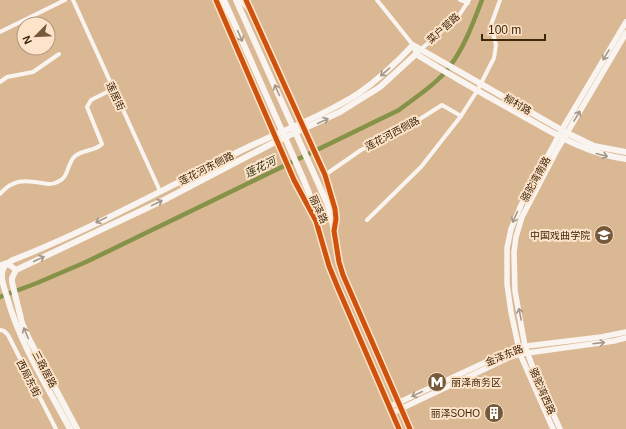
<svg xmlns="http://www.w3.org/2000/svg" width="626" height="429" font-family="Arial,'Noto Sans SC',sans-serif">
<rect width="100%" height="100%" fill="#dab894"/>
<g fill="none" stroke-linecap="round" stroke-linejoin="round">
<path stroke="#859248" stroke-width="4.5" d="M0,297L37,283L86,262L399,110C417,96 437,84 450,66C465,46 473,23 482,0"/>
<g stroke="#f9f4ef" stroke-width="4">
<polyline points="73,0 160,191"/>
<polyline points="377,0 413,45 416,54"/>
<polyline points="460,0 468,3"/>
<polyline points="0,32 65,0"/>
<polyline points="419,51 458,17 469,0"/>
<polyline points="0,82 7,77 33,72 59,54"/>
<polyline points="325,175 361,150 409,126 442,105 461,116"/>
<path d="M0,194C13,179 24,180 42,183C47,184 50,185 55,183C70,178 66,166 74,157C82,149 94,152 102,144L87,107L91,100L113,89"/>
<polyline points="367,220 421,167 461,116 477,91 494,58 496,45 491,25 500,0"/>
<polyline points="0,330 4,331 8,335 56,429"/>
</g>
<g stroke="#f9f4ef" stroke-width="5.5">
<polyline points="216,0 294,180 314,216"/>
<path d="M246,0C260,31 273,62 287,92C303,128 341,191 334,229"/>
<polyline points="0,265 7,263 16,270"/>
<polyline points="389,407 518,347 601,337 626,332"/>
<polyline points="392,413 508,358 520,354 614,341 626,338"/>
<polyline points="553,429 520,354 511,312 507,284 507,248 511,229 521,205 564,126 626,22"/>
<polyline points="560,429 533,368 525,346 515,291 514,252 516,237 522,217 557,150 626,33"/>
</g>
<g stroke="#f9f4ef" stroke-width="6">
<polyline points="224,0 302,176 309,193 329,266 399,429"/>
<path d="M236,0L327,203C335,226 336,251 343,275L410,429"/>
<polyline points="241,0 251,11"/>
<polyline points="222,2 226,22"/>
<path d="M70,429C47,386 20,344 7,297C5,290 1,281 2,273C3,266 7,263 13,260C89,230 161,191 234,154C275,133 320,118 359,93C379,79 397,62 413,45L567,133L594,146L626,152"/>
<path d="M77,429L29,339L22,323L12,282V278L16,270L164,200L277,141L340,112L380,87L416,54C448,74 481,93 514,111C550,131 584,154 626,159"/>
</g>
<defs>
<g id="cycleway">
<polyline points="216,0 294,180 316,221 329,266 338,288 399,429"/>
<polyline points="246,0 325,175 335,209 336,219 334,231 339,262 343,275 410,429"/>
</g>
</defs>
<use href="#cycleway" stroke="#fce3c9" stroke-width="8"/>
<use href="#cycleway" stroke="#ce510c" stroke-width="5"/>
</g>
<defs><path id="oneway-shaft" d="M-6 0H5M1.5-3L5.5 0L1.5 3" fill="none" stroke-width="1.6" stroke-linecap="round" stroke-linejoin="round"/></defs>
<g stroke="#a59788">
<use href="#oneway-shaft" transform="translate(240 36) rotate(66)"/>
<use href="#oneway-shaft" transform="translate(606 55) rotate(121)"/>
<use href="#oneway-shaft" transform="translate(385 72) rotate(139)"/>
<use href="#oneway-shaft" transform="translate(277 90) rotate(-114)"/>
<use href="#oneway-shaft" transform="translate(577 116) rotate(-59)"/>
<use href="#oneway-shaft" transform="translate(323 121) rotate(-25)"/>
<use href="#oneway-shaft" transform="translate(602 155) rotate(15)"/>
<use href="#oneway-shaft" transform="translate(157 203) rotate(-26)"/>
<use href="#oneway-shaft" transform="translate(515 217) rotate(114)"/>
<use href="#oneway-shaft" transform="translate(101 220) rotate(154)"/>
<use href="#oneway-shaft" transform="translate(39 259) rotate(-25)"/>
<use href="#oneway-shaft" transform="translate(520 314) rotate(-101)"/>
<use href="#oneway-shaft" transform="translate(26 333) rotate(-113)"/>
<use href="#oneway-shaft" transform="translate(599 343) rotate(-7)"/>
<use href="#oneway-shaft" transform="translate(417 394) rotate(155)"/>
</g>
<defs>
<symbol id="university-disc" viewBox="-11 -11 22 22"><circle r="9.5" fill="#75593a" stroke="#fce3c9"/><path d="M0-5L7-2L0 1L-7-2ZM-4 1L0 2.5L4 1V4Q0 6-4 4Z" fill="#fff"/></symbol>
<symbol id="metro-disc" viewBox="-11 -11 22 22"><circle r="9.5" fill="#75593a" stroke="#fce3c9"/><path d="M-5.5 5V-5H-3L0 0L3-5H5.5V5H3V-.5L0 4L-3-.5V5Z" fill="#fff"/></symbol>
<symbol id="building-disc" viewBox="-11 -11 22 22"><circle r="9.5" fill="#75593a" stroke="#fce3c9"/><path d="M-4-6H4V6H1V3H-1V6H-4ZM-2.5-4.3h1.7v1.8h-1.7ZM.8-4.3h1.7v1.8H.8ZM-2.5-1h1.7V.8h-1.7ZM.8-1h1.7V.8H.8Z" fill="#fff"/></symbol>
</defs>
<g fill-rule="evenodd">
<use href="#university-disc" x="593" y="224" width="22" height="22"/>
<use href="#metro-disc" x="426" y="371" width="22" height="22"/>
<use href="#building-disc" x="483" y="402" width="22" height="22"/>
</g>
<g text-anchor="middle" stroke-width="4" stroke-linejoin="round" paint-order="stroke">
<g font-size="10" fill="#3e2609" stroke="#fce3c9">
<text transform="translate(443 28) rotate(-42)" y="4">菜户营路</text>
<text transform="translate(116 96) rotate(65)" y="4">莲居街</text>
<text transform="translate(518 104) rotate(30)" y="4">柳村路</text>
<text transform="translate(392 133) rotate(-28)" y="4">莲花河西侧路</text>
<text transform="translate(206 168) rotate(-27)" y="4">莲花河东侧路</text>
<text transform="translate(535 179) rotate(-61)" y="4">骆驼湾南路</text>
<text transform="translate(319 209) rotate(66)" y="4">丽泽路</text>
<text transform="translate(504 355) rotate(-22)" y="4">金泽东路</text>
<text transform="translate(45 369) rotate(62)" y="4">三路居路</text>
<text transform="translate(29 378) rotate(63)" y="4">西局东街</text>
<text transform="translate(543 391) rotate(67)" y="4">骆驼湾西路</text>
</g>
<g font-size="10" fill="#3e2609" stroke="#fce3c9" text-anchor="end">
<text x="590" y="239">中国戏曲学院</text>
<text x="451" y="386" text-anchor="start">丽泽商务区</text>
<text x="480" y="417">丽泽SOHO</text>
</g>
<g font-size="11" font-style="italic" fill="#293712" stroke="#fce3c9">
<text transform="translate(260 167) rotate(-26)" y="4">莲花河</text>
</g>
</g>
<g transform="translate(36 36) rotate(246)"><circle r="19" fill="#fce3c9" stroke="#b0977c"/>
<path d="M0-3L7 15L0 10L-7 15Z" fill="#75593a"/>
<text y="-6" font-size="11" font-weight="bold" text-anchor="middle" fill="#3e2609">N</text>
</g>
<path d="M482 34v6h63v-6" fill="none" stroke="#3e2609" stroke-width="2"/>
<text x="488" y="34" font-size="12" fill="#3e2609" stroke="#fce3c9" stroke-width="3" paint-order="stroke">100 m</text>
</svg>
